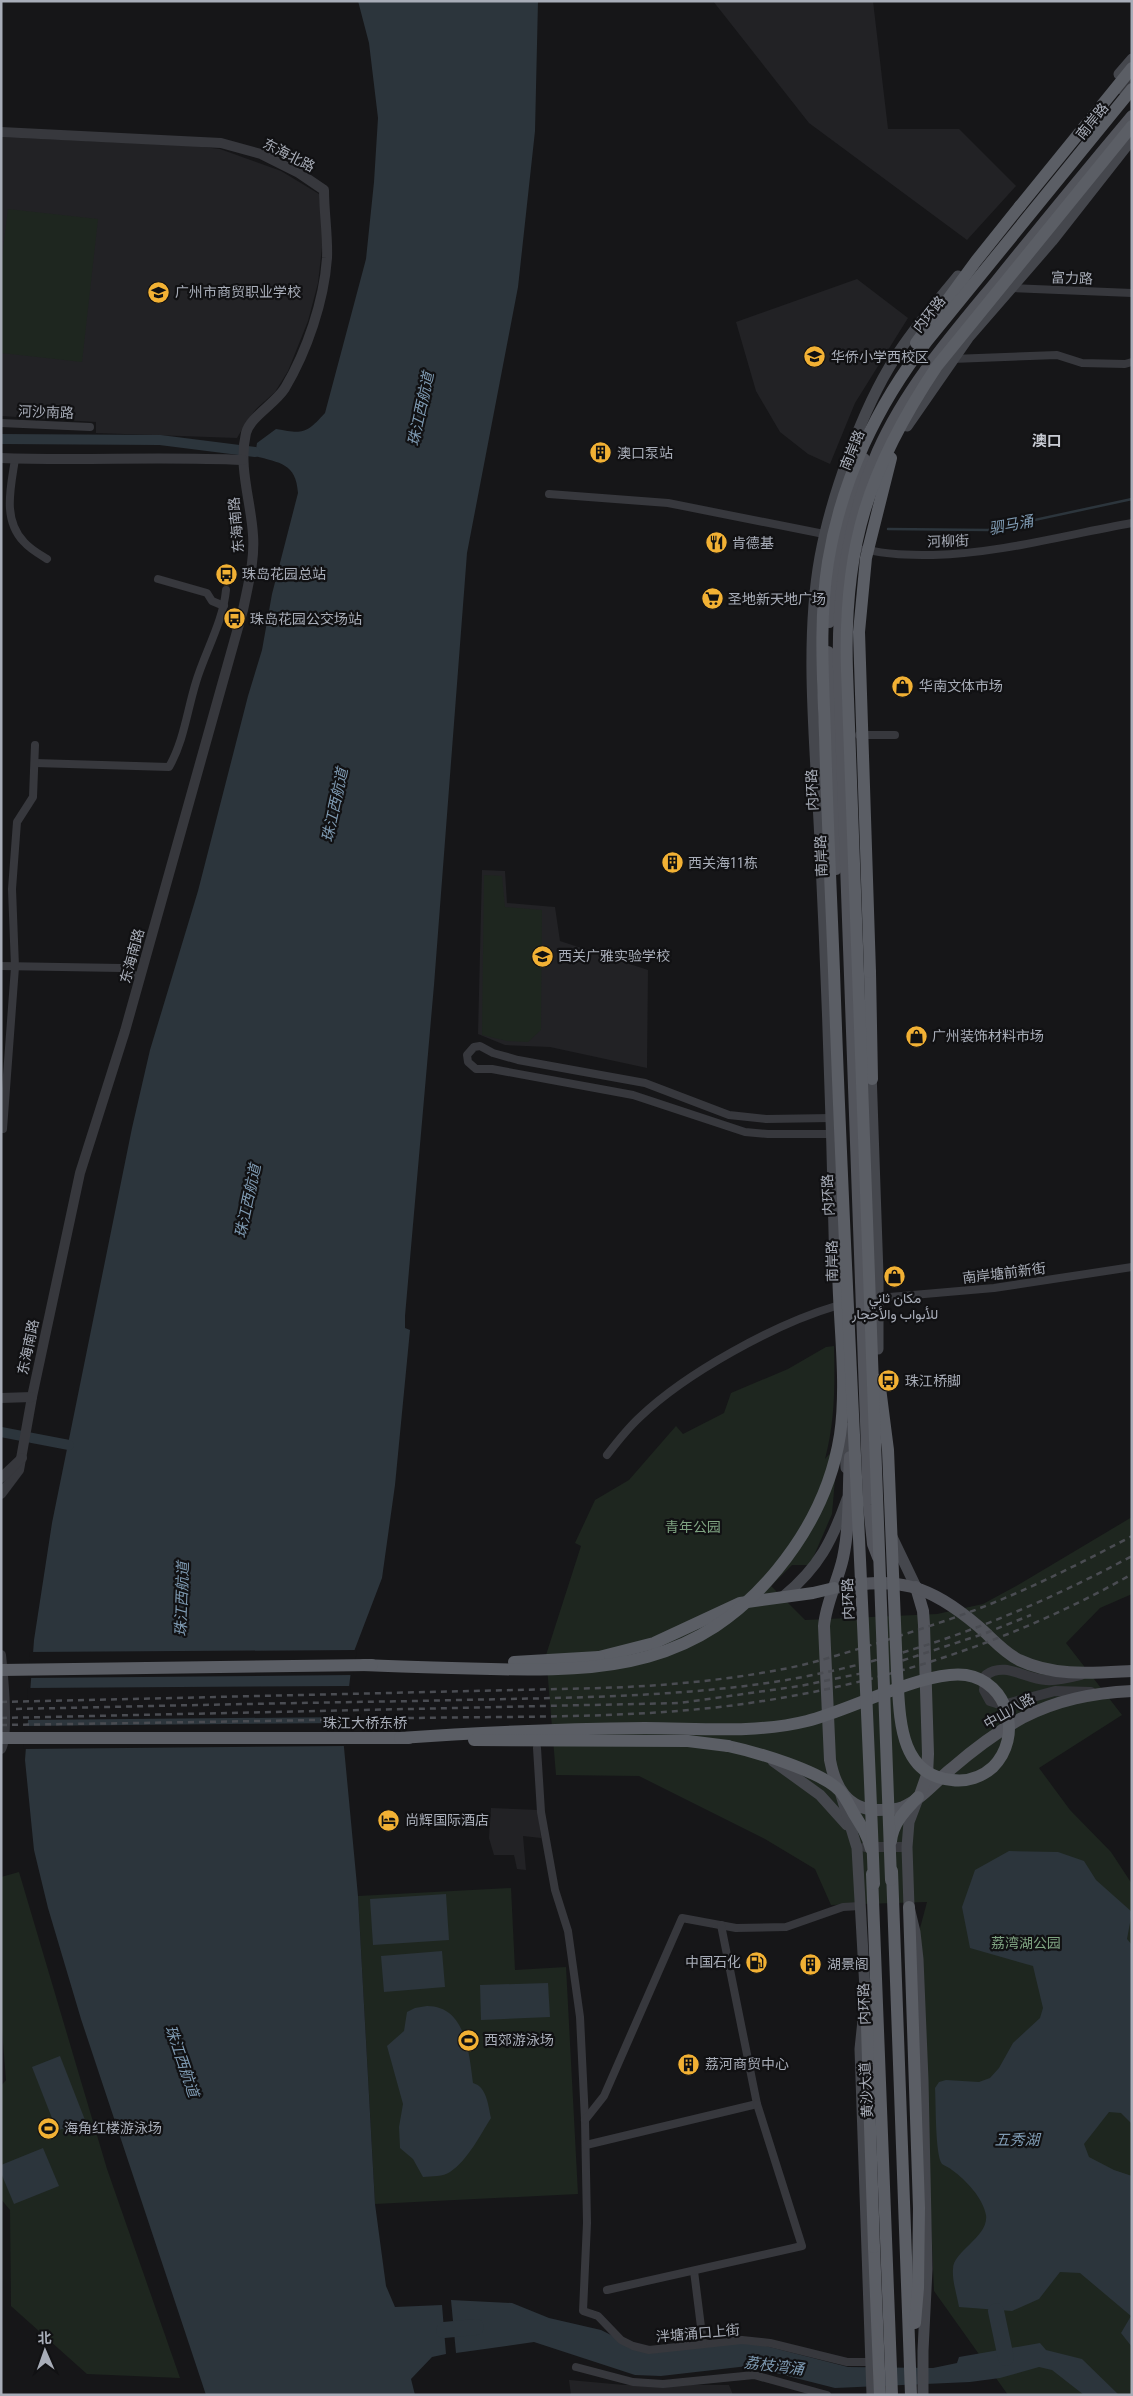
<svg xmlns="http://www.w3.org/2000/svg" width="1133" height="2396" font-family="'Roboto Condensed',Vazirmatn,'Noto Sans SC',sans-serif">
<rect width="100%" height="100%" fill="#161618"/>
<g fill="#222225">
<polygon points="713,1 873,1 888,129 959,129 1016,186 967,240 809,123"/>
<polygon points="1,137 194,146 220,149 281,171 319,194 323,239 318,283 308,321 288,371 275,392 256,409 247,421 237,438 96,433 96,422 1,416"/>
<polygon points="857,279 908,318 855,403 830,464 808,454 780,432 756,391 736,322"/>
<polygon points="482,870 505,871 507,903 555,907 560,941 648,970 647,1068 550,1047 505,1045 478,1034"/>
<polygon points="491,1808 538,1810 541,1838 523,1836 526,1870 517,1869 514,1855 494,1855 489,1838"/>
<polygon points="569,2380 624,2385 729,2385 733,2395 571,2395"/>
</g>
<g fill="#1e261f">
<polygon points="8,209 98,219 82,362 1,353 1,265"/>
<polygon points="484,875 502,876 505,907 542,910 541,1030 528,1042 507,1041 482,1035"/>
<path d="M834,1346C835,1384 835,1422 825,1459L838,1444L832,1514L810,1565H792L771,1586L805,1620L937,1614L983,1604L1018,1585L1132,1517V1594L1100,1608L1066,1643L1122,1715L1039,1768L1070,1810L1111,1852L1132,1884V2395H1008L934,2291L919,1932L927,1902L831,1905L815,1869L765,1839L639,1776L556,1775L546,1655L581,1546L575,1543L595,1500L629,1480L676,1426L683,1434L724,1413L731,1393L788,1369L826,1347Z"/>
<polygon points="19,1872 107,2169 180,2378 87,2374 11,2306 10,2210 1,2199 1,2086 6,2080 1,2018 1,1877"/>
<polygon points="511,1888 515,1970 566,1967 578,2194 375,2204 358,1896"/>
</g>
<g fill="#2c353c">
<path d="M358,1H538L535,131L518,287L467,553L434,985L405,1316V1328L410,1330L395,1485L382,1578L353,1654L343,1737L358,1896L375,2204L386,2286L395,2307L442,2305L446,2354L432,2357L411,2379L415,2395H206L81,2019L48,1908L34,1850L25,1760L34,1640L52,1523L132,1128L150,1050L198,891L248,696L262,650L272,594L298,493C296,463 280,463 255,456L257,443L276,429C303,434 306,434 325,413L366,259L374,182L378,118L369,43Z"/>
<path d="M1009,1851L1058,1852L1084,1861L1096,1880L1132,1912L1127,1939L1132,1945V2124L1121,2113L1109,2112L1084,2144L1089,2157L1114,2170L1132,2176V2347L1121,2333L1131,2316L1080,2273L1060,2272L1039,2299L1012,2311L959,2307C957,2295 952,2281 953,2269C953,2251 989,2237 986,2215C983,2198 966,2180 952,2170C950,2168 945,2166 942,2164C935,2155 936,2102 935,2088L939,2082L946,2080L979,2082L990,2078L999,2068L1013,2043L1040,2018L1043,2008L1033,1966L970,1948L962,1907L975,1870Z"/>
<polygon points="446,1894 449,1940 373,1945 370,1899"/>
<polygon points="442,1951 445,1987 384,1992 381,1956"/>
<polygon points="548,1983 550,2017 481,2020 480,1985"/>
<path d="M427,2006C466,2006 469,2053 473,2083C487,2087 488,2105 491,2118C480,2135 468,2160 450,2172C443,2177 432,2176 423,2177L413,2159L400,2148L399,2127L403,2104L387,2046L404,2031L407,2012L415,2008Z"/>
<polygon points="60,2056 85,2120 57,2131 32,2067"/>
<polygon points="43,2148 59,2186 14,2204 1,2173 1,2165"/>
<polygon points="451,2300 512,2303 549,2318 601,2330 621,2340 649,2350 742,2340 848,2367 933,2368 957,2363 959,2357 1040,2343 1046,2350 1082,2359 1119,2395 1084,2395 1052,2370 1039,2367 1000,2378 970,2382 835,2388 748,2366 661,2376 635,2375 534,2342 456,2353"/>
</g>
<g fill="#161618">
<polygon points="357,1650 353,1675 28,1678 30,1652"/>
<polygon points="351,1686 348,1717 26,1720 28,1688"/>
<polygon points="347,1723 346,1746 23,1749 25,1726"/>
</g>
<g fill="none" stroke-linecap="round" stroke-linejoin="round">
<polyline stroke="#2c353c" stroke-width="2.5" points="888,529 988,530 1132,499"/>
<g stroke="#2c353c" stroke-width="10">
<polyline points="1,439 160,440 255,452"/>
<polyline points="1,1432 69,1445"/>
</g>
<g stroke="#2c353c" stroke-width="16">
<polyline points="996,2311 1006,2358"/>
<polyline points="444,2330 476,2327"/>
</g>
<g stroke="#37383d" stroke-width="8">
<polyline points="1122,91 1132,79"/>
<polyline points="1011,288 1132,293"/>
<polyline points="952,359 1057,355 1082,363 1125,364 1132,362"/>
<polyline points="1,423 90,427"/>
<path d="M15,459C11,487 2,519 24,542C30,549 39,554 47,559"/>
<polyline points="549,494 668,503 829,535"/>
<path d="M865,549C887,555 910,555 933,555C1002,553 1064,535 1132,523"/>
<polyline points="158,579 207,593 212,601 224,606"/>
<polyline points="859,735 895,735"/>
<path d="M35,763L169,767C184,741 187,711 196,682C205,652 223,622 226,590"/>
<polyline points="1,966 121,968 140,978"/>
<polyline points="832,1118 766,1119 729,1115 645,1083 518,1060 493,1053 480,1046 474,1047 467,1055 468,1062 476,1069 492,1069 633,1095 745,1132 768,1134 833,1134"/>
<polyline points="3,1129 15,967 12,889 17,822 33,797 35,745"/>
<polyline points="878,1298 994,1288 1132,1267"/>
<path d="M607,1455C617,1442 628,1428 640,1417C686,1373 775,1324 836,1306"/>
<polyline points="537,1748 541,1812 555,1890 568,1931 580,2017 585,2120 587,2223 583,2311 598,2316 621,2340 633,2346 649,2350 742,2340 770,2343 847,2362 871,2362"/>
<polyline points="585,2120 604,2096 682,1918 736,1928 786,1927 843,1907 860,1906"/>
<polyline points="586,2145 757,2104 721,1925"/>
<polyline points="694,2271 703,2343"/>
<polyline points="607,2290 802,2246 757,2104"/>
<polyline points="576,2367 633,2382 663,2384 754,2375 827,2395"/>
</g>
<g stroke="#37383d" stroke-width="10">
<path d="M1,132L221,143L261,154L299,173L324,190C324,213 328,236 327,258C324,301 307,351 285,388C275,404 250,417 246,433C238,467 251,501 253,535C255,560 248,585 243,610L125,1031L80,1173L32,1397L19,1470L1,1494"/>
<path d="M1,458C82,461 162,456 243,460"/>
<polyline points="1,1398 32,1397"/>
<polyline points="1,1478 22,1458"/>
<path d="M1,1655C3,1674 9,1735 1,1749"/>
<path d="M1081,1675C1069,1678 1057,1681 1046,1680C1025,1679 1005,1661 986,1675L984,1690L990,1701L1003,1705L1055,1691L1091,1692"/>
<polyline points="865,1847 907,1847"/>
</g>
<g stroke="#45474d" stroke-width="11">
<polyline points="1119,74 1132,59"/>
<polyline points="907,426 968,338 1052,241 1132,139"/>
<polyline points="871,1071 878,1275 878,1349"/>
<path d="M835,1271C832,1128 827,984 820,841C816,751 804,645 820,557C831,497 862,409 895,358C913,329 936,303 958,276"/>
<polyline points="844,1427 846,1468"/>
<polyline points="892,1537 916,1587"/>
<path d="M784,1596C819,1567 832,1541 847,1499"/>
<polyline points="773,1761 820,1795 847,1825"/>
<polyline points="841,1795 857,1848 866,2007"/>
<polyline points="917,1801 909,1822 907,1847 909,1907 915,1932 918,1959 923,2080 927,2269 923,2351 923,2395"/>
<polyline points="865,2001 860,2049 872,2395"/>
</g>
<g stroke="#53555c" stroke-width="12">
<path d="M829,622C831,566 843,511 864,459"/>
<polyline points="828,652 836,869"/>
<path d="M850,1457C848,1490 850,1525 843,1558C838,1581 826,1602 824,1626L830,1760C835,1787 847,1809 877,1810C886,1810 895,1810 903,1807C922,1799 936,1781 951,1769C973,1750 997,1732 1022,1718C1057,1700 1092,1693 1132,1691"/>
<path d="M878,1557L873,1544L869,1505L839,669C837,594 848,520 878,451C906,388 952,335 995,283C1040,227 1086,171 1132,116"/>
<polyline points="916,1587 923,1611 924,1625 928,1754 927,1775 920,1795"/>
<path d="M834,1588C898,1576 928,1584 978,1626C991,1637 1003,1652 1019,1660C1055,1677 1093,1673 1132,1671"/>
</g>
<g stroke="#5b5e65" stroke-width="12">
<polyline points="1020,206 1132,68"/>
<polyline points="870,972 872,1079"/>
<polyline points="599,1657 654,1643 740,1603 813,1593 834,1588"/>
<path d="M728,1746C756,1752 821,1771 840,1791C846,1798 850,1807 854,1814C861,1825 868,1836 871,1849"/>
<path d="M891,1841C893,1822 906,1810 918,1797"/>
<polyline points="892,1871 911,2395"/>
<polyline points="872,1874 892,2395"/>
<polyline points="909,1907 919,2208 918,2288 915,2323"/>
<polyline points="867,2026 869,2096"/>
<polyline points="874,2247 880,2395"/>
</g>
<g stroke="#4a4c52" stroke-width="2.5" stroke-dasharray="6 5" stroke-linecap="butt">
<polyline points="892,1664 986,1633 1031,1615"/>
<path d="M1,1702L601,1688C661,1686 720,1681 778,1670C813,1664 847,1652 881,1642C917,1630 953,1619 988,1605C1038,1585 1085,1561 1132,1536"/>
<path d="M16,1709C150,1706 283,1703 417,1701C524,1698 631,1699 737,1687C876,1671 1010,1622 1132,1556"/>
<polyline points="1,1718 680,1703 800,1686 863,1673"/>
<path d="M1,1725C139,1723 276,1721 413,1718C523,1716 634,1719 743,1704C878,1685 1014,1642 1132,1574"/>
</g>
<g stroke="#5b5e65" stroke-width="12">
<polyline points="916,343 976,261 1020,206"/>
<polyline points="870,972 859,632 866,558 891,458"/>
<polyline points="514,1662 599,1657"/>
<path d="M364,1665C407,1667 449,1668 491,1669C607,1672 698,1666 777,1570C809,1531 832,1486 840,1435C848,1380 838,1318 838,1262"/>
<polyline points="1,1670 372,1665"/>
<polyline points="1,1738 409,1738"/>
<path d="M400,1738C482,1732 563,1729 645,1728C698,1728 755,1734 807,1721C849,1711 927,1669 966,1675C1009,1682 1023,1737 993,1767C982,1777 967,1782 952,1780C897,1775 900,1714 897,1672L888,1450L879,1380"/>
<polyline points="474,1740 688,1741 728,1746"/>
<path d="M891,1880L847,671C843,547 868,469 937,366L1132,126"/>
<path d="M874,1884C863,1579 844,1275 834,971C831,892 827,813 825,735C823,677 819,619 828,562C841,481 877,405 927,341L1132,89"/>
<polyline points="869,2096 874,2247"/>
</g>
</g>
<defs>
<symbol id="school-disc" viewBox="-11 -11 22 22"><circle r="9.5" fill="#f2b134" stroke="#111113"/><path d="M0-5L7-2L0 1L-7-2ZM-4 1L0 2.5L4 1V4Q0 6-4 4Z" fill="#111"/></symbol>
<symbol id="building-disc" viewBox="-11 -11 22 22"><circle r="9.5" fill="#f2b134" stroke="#111113"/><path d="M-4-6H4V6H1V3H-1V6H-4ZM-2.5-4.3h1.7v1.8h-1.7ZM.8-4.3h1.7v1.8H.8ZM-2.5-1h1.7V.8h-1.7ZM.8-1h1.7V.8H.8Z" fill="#111"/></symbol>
<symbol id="restaurant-disc" viewBox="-11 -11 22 22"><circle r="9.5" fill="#f2b134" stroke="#111113"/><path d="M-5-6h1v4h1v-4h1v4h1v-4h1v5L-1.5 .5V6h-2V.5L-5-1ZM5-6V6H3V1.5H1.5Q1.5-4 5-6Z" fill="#111"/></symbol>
<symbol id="bus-disc" viewBox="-11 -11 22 22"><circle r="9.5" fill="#f2b134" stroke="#111113"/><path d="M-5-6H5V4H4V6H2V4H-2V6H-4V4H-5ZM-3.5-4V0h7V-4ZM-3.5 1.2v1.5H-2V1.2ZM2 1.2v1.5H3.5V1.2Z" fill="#111"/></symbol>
<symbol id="supermarket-disc" viewBox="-11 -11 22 22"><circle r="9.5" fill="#f2b134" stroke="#111113"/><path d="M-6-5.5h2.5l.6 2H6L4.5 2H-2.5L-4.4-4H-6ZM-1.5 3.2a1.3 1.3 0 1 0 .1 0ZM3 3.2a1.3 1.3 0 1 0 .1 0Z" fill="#111"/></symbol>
<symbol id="shop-disc" viewBox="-11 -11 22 22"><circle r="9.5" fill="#f2b134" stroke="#111113"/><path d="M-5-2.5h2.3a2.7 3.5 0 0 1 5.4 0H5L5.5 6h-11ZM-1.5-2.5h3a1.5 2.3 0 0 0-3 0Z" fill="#111"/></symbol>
<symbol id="hotel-disc" viewBox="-11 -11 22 22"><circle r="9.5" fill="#f2b134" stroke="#111113"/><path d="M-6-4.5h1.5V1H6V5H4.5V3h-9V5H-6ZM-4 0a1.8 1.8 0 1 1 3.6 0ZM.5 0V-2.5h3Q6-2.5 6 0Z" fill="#111"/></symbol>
<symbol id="fuel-disc" viewBox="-11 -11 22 22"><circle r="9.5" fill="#f2b134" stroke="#111113"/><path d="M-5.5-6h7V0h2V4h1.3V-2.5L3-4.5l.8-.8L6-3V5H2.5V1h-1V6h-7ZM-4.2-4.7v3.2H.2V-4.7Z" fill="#111"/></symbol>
<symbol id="stadium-disc" viewBox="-11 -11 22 22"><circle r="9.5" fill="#f2b134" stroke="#111113"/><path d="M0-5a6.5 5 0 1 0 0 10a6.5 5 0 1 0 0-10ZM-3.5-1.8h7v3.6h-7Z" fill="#111"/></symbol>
</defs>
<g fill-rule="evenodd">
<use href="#school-disc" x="146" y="280" width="25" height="25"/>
<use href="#school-disc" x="802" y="344" width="25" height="25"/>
<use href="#building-disc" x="588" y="440" width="25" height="25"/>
<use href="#restaurant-disc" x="704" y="530" width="25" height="25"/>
<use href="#bus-disc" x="214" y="562" width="25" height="25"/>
<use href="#supermarket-disc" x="700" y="586" width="25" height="25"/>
<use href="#bus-disc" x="222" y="606" width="25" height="25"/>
<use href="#shop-disc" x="890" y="674" width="25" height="25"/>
<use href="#building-disc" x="660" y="850" width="25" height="25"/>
<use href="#school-disc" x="530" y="944" width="25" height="25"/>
<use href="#shop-disc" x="904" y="1024" width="25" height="25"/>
<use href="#shop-disc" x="882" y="1264" width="25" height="25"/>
<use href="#bus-disc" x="876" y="1368" width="25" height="25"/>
<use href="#hotel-disc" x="376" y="1808" width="25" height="25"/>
<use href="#fuel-disc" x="744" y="1950" width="25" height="25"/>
<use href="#building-disc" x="798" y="1952" width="25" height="25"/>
<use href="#stadium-disc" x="456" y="2028" width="25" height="25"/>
<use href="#building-disc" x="676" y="2052" width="25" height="25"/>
<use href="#stadium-disc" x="36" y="2116" width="25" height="25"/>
</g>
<g text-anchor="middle" stroke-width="4.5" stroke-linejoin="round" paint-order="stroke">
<g font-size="14" fill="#a8adb8" stroke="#111113">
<text transform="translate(1092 121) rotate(-51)" y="5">南岸路</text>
<text transform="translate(289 155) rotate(27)" y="5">东海北路</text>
<text transform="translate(1072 278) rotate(2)" y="5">富力路</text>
<text transform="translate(929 314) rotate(-51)" y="5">内环路</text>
<text transform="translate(46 412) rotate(2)" y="5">河沙南路</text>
<text transform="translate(852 450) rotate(-68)" y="5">南岸路</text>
<text transform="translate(236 525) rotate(-95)" y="5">东海南路</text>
<text transform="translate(948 541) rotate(-2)" y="5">河柳街</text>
<text transform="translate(812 790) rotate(-92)" y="5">内环路</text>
<text transform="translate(821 856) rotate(-92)" y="5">南岸路</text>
<text transform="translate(132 956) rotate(-75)" y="5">东海南路</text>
<text transform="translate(828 1195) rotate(-93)" y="5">内环路</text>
<text transform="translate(832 1261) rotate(-91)" y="5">南岸路</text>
<text transform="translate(1004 1273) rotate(-7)" y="5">南岸塘前新街</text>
<text transform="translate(28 1347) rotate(-78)" y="5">东海南路</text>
<text transform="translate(848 1599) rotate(-92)" y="5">内环路</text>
<text transform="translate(1009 1711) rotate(-30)" y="5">中山八路</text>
<text x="365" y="1728">珠江大桥东桥</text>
<text transform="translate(864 2004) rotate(-92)" y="5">内环路</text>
<text transform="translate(866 2090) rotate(-93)" y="5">黄沙大道</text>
<text transform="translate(698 2333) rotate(-5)" y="5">泮塘涌口上街</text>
</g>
<g font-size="14" fill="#a8adb8" stroke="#111113" text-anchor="start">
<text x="175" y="297">广州市商贸职业学校</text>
<text x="831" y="362">华侨小学西校区</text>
<text x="617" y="458">澳口泵站</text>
<text x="732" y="548">肯德基</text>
<text x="242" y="579">珠岛花园总站</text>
<text x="728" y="604">圣地新天地广场</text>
<text x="250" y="624">珠岛花园公交场站</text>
<text x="919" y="691">华南文体市场</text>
<text x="688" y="868">西关海11栋</text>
<text x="558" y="961">西关广雅实验学校</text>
<text x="932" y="1041">广州装饰材料市场</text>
<text x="895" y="1303" text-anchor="middle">مكان ثاني<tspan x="895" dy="16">للأبواب والأحجار</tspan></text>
<text x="905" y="1386">珠江桥脚</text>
<text x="405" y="1825">尚辉国际酒店</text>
<text x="741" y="1967" text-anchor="end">中国石化</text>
<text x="827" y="1969">湖景阁</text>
<text x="484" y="2045">西郊游泳场</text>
<text x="705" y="2069">荔河商贸中心</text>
<text x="64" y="2133">海角红楼游泳场</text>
</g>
<g font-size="14" fill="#7fa381" stroke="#111113">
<text x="693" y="1532">青年公园</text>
<text x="1026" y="1948">荔湾湖公园</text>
</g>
<g font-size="15" font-style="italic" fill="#7f9bb3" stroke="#111113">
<text transform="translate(421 409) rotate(-78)" y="5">珠江西航道</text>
<text transform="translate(1011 525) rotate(-11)" y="5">驷马涌</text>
<text transform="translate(335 805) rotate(-78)" y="5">珠江西航道</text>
<text transform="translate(248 1201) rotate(-78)" y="5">珠江西航道</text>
<text transform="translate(182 1599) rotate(-88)" y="5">珠江西航道</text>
<text transform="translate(182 2061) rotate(71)" y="5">珠江西航道</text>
<text x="1017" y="2145">五秀湖</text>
<text transform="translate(774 2366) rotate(7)" y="5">荔枝湾涌</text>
</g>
<g font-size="15" font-weight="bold" fill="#c9ccd4" stroke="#111113">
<text x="1047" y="446">澳口</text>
</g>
</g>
<rect width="1133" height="2396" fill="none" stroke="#a8adb8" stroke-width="5"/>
<g transform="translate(45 2351) rotate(358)" stroke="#111113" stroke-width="4" paint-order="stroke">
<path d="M0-4L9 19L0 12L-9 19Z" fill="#a8adb8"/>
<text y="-8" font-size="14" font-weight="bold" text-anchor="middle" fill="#a8adb8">北</text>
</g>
</svg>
